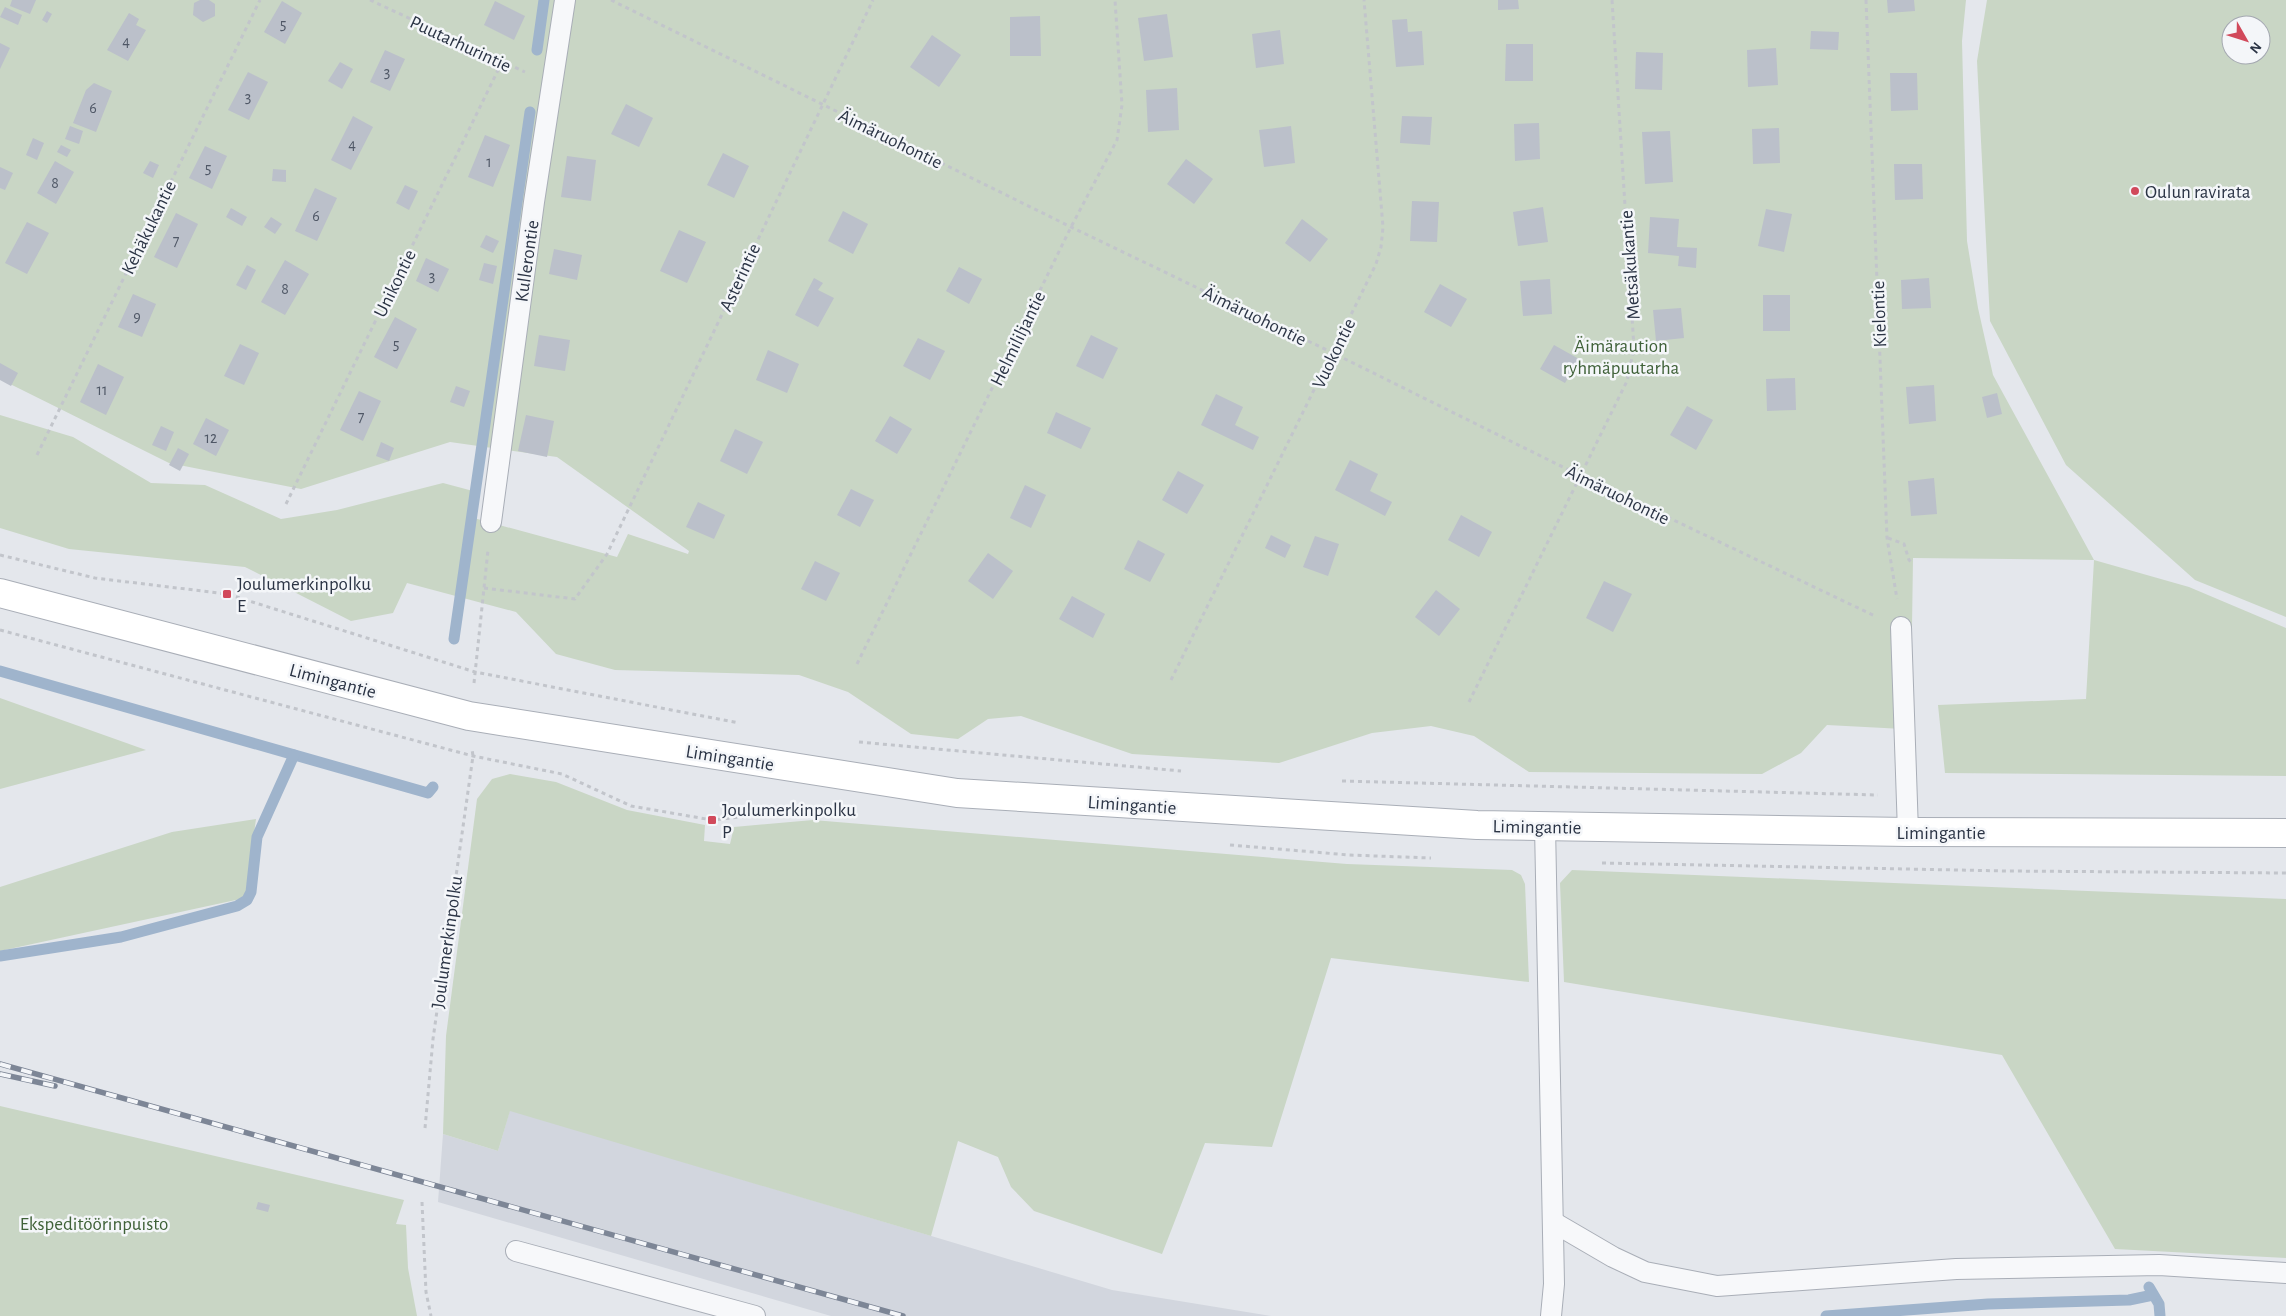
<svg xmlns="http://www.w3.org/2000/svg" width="2286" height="1316" font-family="'Alegreya Sans',sans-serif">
<rect width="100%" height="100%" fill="#e4e7ec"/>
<polygon fill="#d2d6de" points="510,1110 1112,1290 1271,1316 831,1316 438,1202 443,1134 498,1151"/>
<g fill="#c9d6c5" fill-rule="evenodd">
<polygon points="0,0 1966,0 1962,41 1967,241 1978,308 1993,375 2094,560 2189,587 2286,628 2286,776 1945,773 1938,705 2086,699 2094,560 1913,558 1912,627 1901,627 1903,729 1827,725 1801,753 1762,774 1529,772 1474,736 1431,726 1372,733 1279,763 1132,754 1021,716 988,719 958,739 911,734 848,692 799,675 615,670 556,654 516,612 407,583 393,613 351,621 245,567 69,549 0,528 0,415 73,437 151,483 205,485 281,519 337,510 443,483 473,491 470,517 617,557 628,534 688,554 689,551 557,457 450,442 301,489 169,463 0,379"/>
<path d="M1987,0H2286V617L2195,580L2066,465L1990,321L1977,61ZM2231,25H2261V55H2231Z"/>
<polygon points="0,698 146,750 0,789"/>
<polygon points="510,774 556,782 627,810 705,825 704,841 730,844 734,827 813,820 1347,864 1512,870 1521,875 1525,884 1529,982 1331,958 1272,1147 1205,1143 1162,1254 1034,1211 1011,1187 998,1157 958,1141 931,1236 510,1111 498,1151 443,1134 446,1036 477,799 492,779"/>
<polygon points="256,819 245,898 0,951 0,887 172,832"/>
<polygon points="1572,870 2286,899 2286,1258 2115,1249 2002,1055 1564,982 1560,883"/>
<polygon points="0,1106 404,1200 396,1224 406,1225 408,1268 417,1316 0,1316"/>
</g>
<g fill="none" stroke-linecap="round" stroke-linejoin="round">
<g stroke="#9fb4cc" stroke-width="11">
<polyline points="537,50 544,0"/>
<polyline points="454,639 530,112"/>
<polyline points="0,671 428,793 433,787"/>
<polyline points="0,956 121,937 237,906 247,900 251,892 257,837 294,755"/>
<polyline points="2149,1287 2159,1304 2160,1316"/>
<polyline points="1826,1316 1988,1304 2129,1300 2153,1295"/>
</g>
</g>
<g fill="#bbc0ca">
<polygon points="12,0 36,0 30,14 10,6"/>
<polygon points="200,0 209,0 215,4 215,16 203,22 193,15 194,3"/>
<polygon points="1498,0 1518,0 1519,9 1498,10"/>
<polygon points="1887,0 1914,0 1915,11 1888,13"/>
<polygon points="282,1 302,13 285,44 264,32"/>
<polygon points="495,1 525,16 514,40 484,25"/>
<polygon points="5,7 22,15 18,25 0,17"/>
<polygon points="47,11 52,14 47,23 42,20"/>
<polygon points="129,13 139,19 136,25 146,30 128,61 107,50"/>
<polygon points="1167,14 1173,57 1144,61 1138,18"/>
<polygon points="1040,16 1041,56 1010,56 1010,17"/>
<polygon points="1407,19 1408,32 1422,31 1424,65 1396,67 1392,20"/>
<polygon points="1280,30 1284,64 1256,68 1252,34"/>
<polygon points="1811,31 1839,32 1838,50 1810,49"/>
<polygon points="932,35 961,55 939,87 910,67"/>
<polygon points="0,43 10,48 0,69"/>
<polygon points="1506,44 1533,44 1533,81 1505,81"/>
<polygon points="1776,48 1778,85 1748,87 1747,50"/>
<polygon points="385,50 405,59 390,91 370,82"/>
<polygon points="1636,52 1663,53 1662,90 1635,89"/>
<polygon points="340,62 353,69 342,89 328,81"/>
<polygon points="248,72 268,82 249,120 228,110"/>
<polygon points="1890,73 1917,73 1918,110 1891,111"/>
<polygon points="94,83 112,91 96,132 73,123 86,90"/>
<polygon points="1177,88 1179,130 1148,132 1146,90"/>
<polygon points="626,104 653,118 639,147 611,134"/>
<polygon points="353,116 373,127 351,170 331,160"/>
<polygon points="1402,116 1432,117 1430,145 1400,143"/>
<polygon points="1539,123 1540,159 1515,161 1514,124"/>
<polygon points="70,126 83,131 79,144 65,139"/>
<polygon points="1291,126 1295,163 1264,167 1259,130"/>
<polygon points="1779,128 1780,163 1753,164 1752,129"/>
<polygon points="1670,131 1673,182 1645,184 1642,132"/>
<polygon points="485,135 510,145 493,187 468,177"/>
<polygon points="33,138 44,143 37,160 26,155"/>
<polygon points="61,145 71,150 67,157 57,152"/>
<polygon points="205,146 227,156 212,189 189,178"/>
<polygon points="723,153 749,166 734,198 707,185"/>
<polygon points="567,156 596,160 591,201 561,197"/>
<polygon points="1186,159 1213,179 1194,204 1167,184"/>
<polygon points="55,161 74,172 56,204 37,193"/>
<polygon points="150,161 159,165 153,178 143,173"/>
<polygon points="1894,164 1922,164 1923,199 1895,200"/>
<polygon points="0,167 13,173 5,190 0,188"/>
<polygon points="273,169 286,170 286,182 272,181"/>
<polygon points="405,185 418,191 409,210 396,203"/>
<polygon points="315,188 337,198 317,241 295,231"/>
<polygon points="1412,201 1439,202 1437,242 1410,241"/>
<polygon points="1543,207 1548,242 1518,246 1513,212"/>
<polygon points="231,208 247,217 242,226 226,217"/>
<polygon points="1766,209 1792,214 1784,252 1758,246"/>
<polygon points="843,211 868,224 853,254 828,241"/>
<polygon points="176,213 198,224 177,268 154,257"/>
<polygon points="271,217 282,224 275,234 264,227"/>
<polygon points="1650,217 1679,219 1677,247 1697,248 1696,268 1678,266 1679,256 1648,253"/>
<polygon points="1302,219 1328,239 1310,262 1285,243"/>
<polygon points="27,222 49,233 27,274 5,263"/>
<polygon points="679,230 706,242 687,283 660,271"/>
<polygon points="486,235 499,241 493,253 480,247"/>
<polygon points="554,249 582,255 577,280 549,274"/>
<polygon points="426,258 449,269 438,292 416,281"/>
<polygon points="285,260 309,274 285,315 261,302"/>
<polygon points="484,263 497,266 493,284 479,280"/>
<polygon points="247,265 256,270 246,290 236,285"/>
<polygon points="959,267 982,279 969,304 946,291"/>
<polygon points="814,278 823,283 818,290 834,298 818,327 795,315"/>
<polygon points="1929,278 1931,308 1902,309 1901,280"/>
<polygon points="1550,279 1552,314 1523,316 1520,281"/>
<polygon points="1440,284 1467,299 1451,327 1424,312"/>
<polygon points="133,294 156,304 142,337 118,327"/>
<rect x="1763" y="295" width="27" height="36"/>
<polygon points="1681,308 1684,338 1656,341 1653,310"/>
<polygon points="395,317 417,329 397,369 374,357"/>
<polygon points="539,335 570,340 565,371 534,366"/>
<polygon points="1091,335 1118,348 1103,379 1076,366"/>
<polygon points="918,338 945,351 930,380 903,366"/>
<polygon points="240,344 259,353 244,385 224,376"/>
<polygon points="1554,345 1579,359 1565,383 1540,369"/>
<polygon points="768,350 799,364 787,393 756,380"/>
<polygon points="0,363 18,373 11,386 0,380"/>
<polygon points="98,364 124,377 106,415 80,402"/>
<polygon points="1795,378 1796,410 1767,411 1766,379"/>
<polygon points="1934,385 1936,421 1909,424 1906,387"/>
<polygon points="456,386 470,391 464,407 450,402"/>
<polygon points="359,391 381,401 363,441 340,430"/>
<polygon points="1997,393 2002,414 1987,418 1982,397"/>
<polygon points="1216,394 1243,407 1235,425 1259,437 1253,450 1201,425"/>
<polygon points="1687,406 1713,420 1696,450 1670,435"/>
<polygon points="1056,412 1091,428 1081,449 1047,433"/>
<polygon points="526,415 554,421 547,457 518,451"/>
<polygon points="890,416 912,429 897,454 875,441"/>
<polygon points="206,418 229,430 216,456 193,444"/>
<polygon points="161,426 174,432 166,451 152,445"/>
<polygon points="735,429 763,442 747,474 720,461"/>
<polygon points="381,442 394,448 389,461 376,456"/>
<polygon points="178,448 189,454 180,471 169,465"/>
<polygon points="1350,460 1378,474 1370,491 1392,502 1385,516 1335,490"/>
<polygon points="1178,471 1204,485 1187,514 1162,500"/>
<polygon points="1934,478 1937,514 1911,516 1908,481"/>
<polygon points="1025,485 1046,495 1031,528 1010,518"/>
<polygon points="851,489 874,500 860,527 837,515"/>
<polygon points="698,502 725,515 714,539 686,527"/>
<polygon points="1461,515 1492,532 1479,557 1448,540"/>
<polygon points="1271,535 1291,545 1285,558 1265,548"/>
<polygon points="1315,536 1339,544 1328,576 1303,567"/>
<polygon points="1138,540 1165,554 1150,582 1124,569"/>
<polygon points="988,553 1013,571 993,599 968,581"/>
<polygon points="815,561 840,573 826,601 801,589"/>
<polygon points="1604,581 1632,594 1613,632 1586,618"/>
<polygon points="1436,590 1460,609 1439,636 1415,617"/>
<polygon points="1072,596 1105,614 1093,638 1059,619"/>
<polygon points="258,1202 270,1205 268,1212 256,1209"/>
</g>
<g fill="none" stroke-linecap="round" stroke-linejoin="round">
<defs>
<g id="lane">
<polyline points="491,522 534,202 565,0"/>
<polyline points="1901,627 1908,832"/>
<polyline points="1545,826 1554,1284 1551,1316"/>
<polyline points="1553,1222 1613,1257 1645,1272 1717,1286 1956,1269 2159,1265 2286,1273"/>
<polyline points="516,1251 755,1316"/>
</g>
<polyline id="secondary" points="0,593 469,716 957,793 1477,825 1908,832 2286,833"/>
</defs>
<use href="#lane" stroke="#a9aeb7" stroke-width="22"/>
<use href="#secondary" stroke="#a9aeb7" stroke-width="30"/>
<g stroke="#c2c5cb" stroke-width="3" stroke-dasharray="4 4" stroke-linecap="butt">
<polyline points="370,0 525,72"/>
<polyline points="611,0 1071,227 1333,353 1581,476 1875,616"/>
<polyline points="1866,0 1887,538 1897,599"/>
<polyline points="37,455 260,0"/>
<polyline points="286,504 502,62"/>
<polyline points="1888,538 1904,544 1909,560 1913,564"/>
<polyline points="0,555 95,578 227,594 475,672 739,723"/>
<polyline points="484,588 575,599 607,554 873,0"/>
<polyline points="0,630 473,756 562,774 631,806 712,820 815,809 860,814"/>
<polyline points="857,664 1071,227 1117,140 1122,105 1115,0"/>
<polyline points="1171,680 1376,264 1381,247 1383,227 1364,0"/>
<polyline points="474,683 488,550"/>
<polyline points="1469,702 1627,381 1634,348 1612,0"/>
<polyline points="859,742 1181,771"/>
<polyline points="1342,781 1878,795"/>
<polyline points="1230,845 1349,855 1431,858"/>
<polyline points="1602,863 2007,871 2286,873"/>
<polyline points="425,1128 433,1039 473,756 472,749"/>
<polyline points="422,1202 426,1292 431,1316"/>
</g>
<use href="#lane" stroke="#f7f8fa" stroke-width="20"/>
<use href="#secondary" stroke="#fff" stroke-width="28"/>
<defs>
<g id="rail">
<polyline points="0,1064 903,1316"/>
<polyline points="0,1074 55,1086"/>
</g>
</defs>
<use href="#rail" stroke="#7d8696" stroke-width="5.5"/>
<use href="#rail" stroke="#f4f6f9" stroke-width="4" stroke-dasharray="11" stroke-linecap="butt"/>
</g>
<g fill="#d1495b" stroke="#f4f6f9" stroke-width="2">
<circle cx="2135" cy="191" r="5"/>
<rect x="222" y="589" width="10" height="10" rx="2.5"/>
<rect x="707" y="815" width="10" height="10" rx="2.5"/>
</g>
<g text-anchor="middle" stroke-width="5" stroke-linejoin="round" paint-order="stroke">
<g font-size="16" fill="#4f5766">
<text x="283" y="29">5</text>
<text x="126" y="46">4</text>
<text x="387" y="77">3</text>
<text x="248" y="102">3</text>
<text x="93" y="113">6</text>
<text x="352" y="149">4</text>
<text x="489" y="167">1</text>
<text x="208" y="173">5</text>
<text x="55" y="188">8</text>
<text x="316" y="221">6</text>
<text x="176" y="246">7</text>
<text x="432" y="281">3</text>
<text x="285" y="294">8</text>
<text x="137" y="322">9</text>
<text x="396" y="349">5</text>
<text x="102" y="395">11</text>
<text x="361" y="422">7</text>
<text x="211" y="443">12</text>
</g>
<g font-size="19" fill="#2b3445" stroke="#f4f6f9">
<text transform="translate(461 43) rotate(25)" y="7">Puutarhurintie</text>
<text transform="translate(891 138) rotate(26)" y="7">Äimäruohontie</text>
<text transform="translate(148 227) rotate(-64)" y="7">Kehäkukantie</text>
<text transform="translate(526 261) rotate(-82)" y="7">Kullerontie</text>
<text transform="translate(1629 265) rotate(-94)" y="7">Metsäkukantie</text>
<text transform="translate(739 277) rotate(-65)" y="7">Asterintie</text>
<text transform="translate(394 283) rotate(-64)" y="7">Unikontie</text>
<text transform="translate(1878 314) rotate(-92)" y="7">Kielontie</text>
<text transform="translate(1255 315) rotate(26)" y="7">Äimäruohontie</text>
<text transform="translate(1017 338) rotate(-64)" y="7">Helmililjantie</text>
<text transform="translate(1333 353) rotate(-64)" y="7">Vuokontie</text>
<text transform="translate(1618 494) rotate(26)" y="7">Äimäruohontie</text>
<text transform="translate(333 680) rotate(15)" y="7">Limingantie</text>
<text transform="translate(730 757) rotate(9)" y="7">Limingantie</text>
<text transform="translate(1132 804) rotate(4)" y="7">Limingantie</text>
<text transform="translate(1537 826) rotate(1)" y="7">Limingantie</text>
<text x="1941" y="839">Limingantie</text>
<text transform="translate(446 942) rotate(-82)" y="7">Joulumerkinpolku</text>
</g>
<g font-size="19" fill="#2b3445" stroke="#f4f6f9" text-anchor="start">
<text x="2145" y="198">Oulun ravirata</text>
<text x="237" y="590">Joulumerkinpolku<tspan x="237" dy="22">E</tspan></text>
<text x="722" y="816">Joulumerkinpolku<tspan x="722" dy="22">P</tspan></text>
</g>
<g font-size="19" fill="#3f6138" stroke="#f4f6f9">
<text x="1621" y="352">Äimäraution<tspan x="1621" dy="22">ryhmäpuutarha</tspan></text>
<text x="94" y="1230">Ekspeditöörinpuisto</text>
</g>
</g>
<g transform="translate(2246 40) rotate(129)"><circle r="24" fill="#f4f6f9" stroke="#a4a8b1"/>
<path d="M0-4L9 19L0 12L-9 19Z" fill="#d1495b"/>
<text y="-8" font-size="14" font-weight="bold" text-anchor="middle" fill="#2b3445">N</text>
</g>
</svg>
